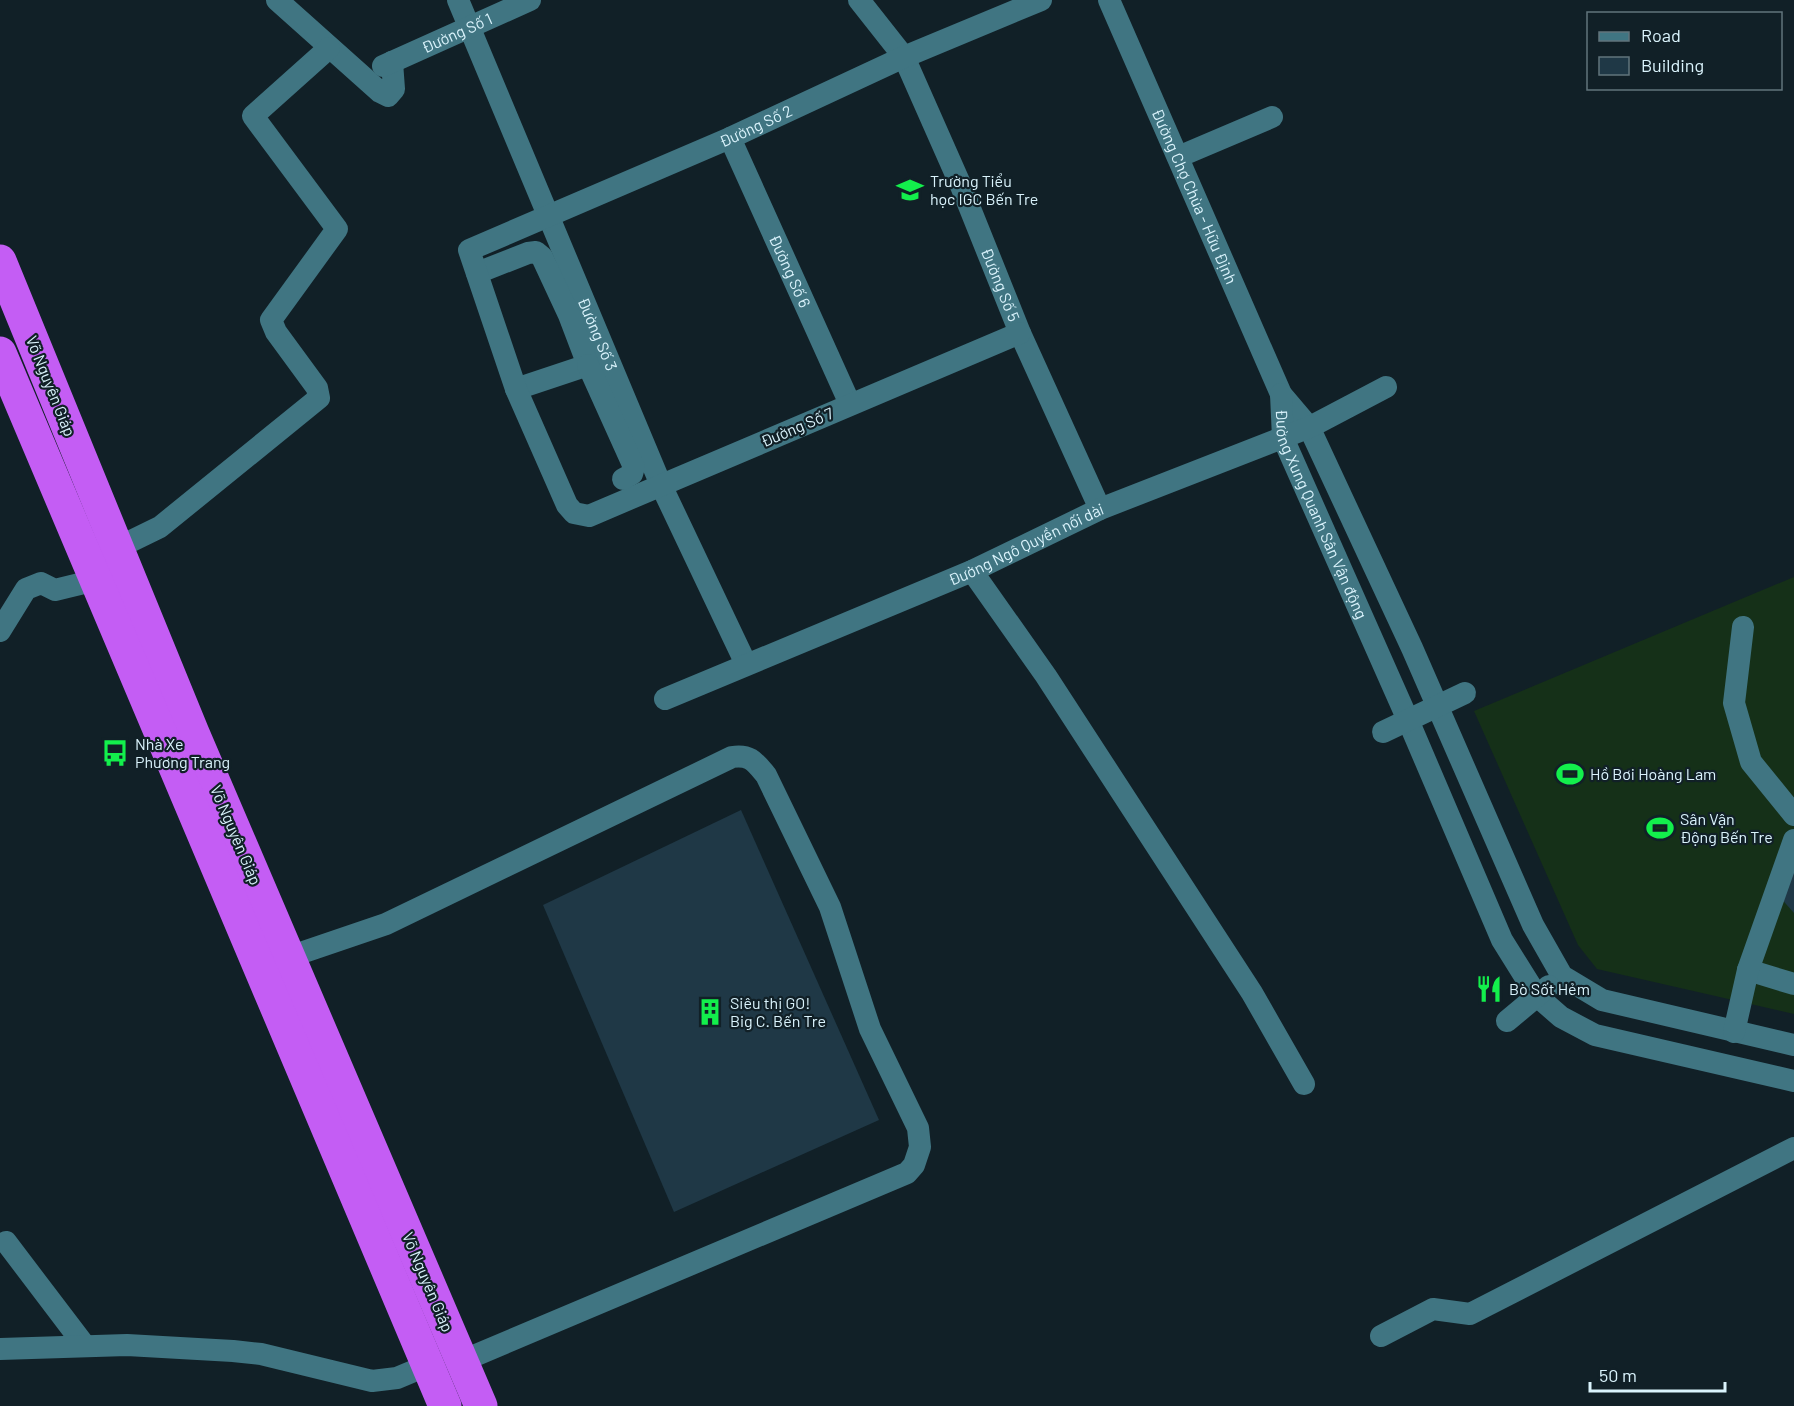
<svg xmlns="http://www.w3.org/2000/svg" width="1794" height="1406" font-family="Barlow,sans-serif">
<rect width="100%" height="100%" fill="#112027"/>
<polygon fill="#153018" points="1794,577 1794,1014 1597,969 1578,945 1474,711"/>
<g fill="#1f3846">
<polygon points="741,810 879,1120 674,1212 543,905"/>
<polygon points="1794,863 1794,913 1769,885"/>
</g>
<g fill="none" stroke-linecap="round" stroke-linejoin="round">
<g stroke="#407582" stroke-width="22">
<polyline points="277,0 380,92 388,96 394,89 392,62"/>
<path id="s1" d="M458,0L661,485L746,664"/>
<path id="s2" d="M859,0L904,57L961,186L1020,333L1100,509"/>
<path id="s3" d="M1109,0L1281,394L1309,427L1412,648L1533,925L1562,976L1602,1000L1794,1045"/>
<path id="s4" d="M383,66L530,0"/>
<path id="s5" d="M730,138L850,404"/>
<polyline points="1178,157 1272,117"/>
<polyline points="477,273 528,253 536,252 542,257 569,315 588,365 516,389"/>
<path id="s6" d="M1020,333L589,516L574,513L567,505L516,389L469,250L730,138L904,57L1041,0"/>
<polyline points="588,365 634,467 632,474 623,479"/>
<path id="s7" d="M1281,394L1283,438L1408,720L1502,940L1537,996L1561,1017L1595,1035L1794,1081"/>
<polyline points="117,548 160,527 319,398 317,388 276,332 271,320 337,229 253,116 329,48"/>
<polyline points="972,571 1046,676 1252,993 1304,1084"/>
<polyline points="1743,627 1734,703 1751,762 1794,815"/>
<polyline points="0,631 26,589 41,583 55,590 96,580"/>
<path id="s8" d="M665,699L972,571L1100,509L1310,427L1386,387"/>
<polyline points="1383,732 1465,693"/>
<path d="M289,957L386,924L732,757C750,754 755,762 766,775L830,907L870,1029L918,1128L920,1147L914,1165L907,1173L462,1361"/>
<polyline points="1748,970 1794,984"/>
<polyline points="1507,1021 1549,986"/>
<polyline points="1734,1032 1748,970 1794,840"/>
<polyline points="6,1242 85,1346"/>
<polyline points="1381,1336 1433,1309 1470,1314 1794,1148"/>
<polyline points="0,1349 127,1345 233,1351 261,1354 372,1381 397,1378 428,1365"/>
</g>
<g stroke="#c45df4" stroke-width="33">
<polyline points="0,261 193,733 481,1406"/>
<polyline points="0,353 445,1406"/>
</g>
</g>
<defs>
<symbol id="school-bare" viewBox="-9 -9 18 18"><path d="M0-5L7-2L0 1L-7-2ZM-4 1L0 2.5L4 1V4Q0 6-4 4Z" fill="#13ef4c" stroke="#112027" stroke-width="2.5" paint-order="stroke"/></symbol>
<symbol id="bus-bare" viewBox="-9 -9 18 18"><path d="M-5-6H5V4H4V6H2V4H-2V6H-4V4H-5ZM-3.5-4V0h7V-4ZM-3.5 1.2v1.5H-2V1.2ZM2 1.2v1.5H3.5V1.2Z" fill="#13ef4c" stroke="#112027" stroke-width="2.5" paint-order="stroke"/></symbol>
<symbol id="stadium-bare" viewBox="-9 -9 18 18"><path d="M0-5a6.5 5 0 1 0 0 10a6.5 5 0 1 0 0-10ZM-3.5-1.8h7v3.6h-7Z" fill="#13ef4c" stroke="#112027" stroke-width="2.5" paint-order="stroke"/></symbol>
<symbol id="restaurant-bare" viewBox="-9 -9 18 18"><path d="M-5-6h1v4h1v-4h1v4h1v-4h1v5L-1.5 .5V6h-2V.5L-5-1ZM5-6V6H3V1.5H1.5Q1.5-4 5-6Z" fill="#13ef4c" stroke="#112027" stroke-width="2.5" paint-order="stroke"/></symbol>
<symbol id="building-bare" viewBox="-9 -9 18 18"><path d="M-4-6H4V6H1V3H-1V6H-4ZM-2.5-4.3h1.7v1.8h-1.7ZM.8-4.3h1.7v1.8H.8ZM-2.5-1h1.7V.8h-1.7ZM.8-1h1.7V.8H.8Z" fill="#13ef4c" stroke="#112027" stroke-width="2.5" paint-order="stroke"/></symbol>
</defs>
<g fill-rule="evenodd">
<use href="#school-bare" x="891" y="171" width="38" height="38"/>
<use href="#bus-bare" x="96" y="734" width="38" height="38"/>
<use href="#stadium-bare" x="1551" y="755" width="38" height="38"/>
<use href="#stadium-bare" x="1641" y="809" width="38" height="38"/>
<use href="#restaurant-bare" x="1470" y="970" width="38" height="38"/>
<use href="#building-bare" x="691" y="993" width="38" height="38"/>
</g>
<g text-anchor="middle" stroke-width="4.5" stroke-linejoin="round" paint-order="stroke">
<g font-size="16" fill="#daf3fc" stroke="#112027">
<text dy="6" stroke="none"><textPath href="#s4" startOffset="81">Đường Số 1</textPath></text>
<text dy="6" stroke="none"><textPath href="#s6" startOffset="1080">Đường Số 2</textPath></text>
<text dy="6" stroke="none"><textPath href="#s3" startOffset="214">Đường Chợ Chùa - Hữu Định</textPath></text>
<text dy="6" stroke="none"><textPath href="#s5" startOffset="146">Đường Số 6</textPath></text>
<text dy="6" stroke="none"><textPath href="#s2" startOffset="320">Đường Số 5</textPath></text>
<text dy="6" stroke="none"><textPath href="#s1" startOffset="362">Đường Số 3</textPath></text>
<text transform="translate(51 386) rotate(68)" y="6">Võ Nguyên Giáp</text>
<text transform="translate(797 427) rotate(-23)" y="6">Đường Số 7</text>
<text dy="6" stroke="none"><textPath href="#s7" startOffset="128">Đường Xung Quanh Sân Vận động</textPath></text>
<text dy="6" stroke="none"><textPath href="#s8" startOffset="393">Đường Ngô Quyền nối dài</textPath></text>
<text transform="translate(236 835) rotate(67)" y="6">Võ Nguyên Giáp</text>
<text transform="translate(428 1282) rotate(67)" y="6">Võ Nguyên Giáp</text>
</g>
<g font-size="16" fill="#daf3fc" stroke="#112027" text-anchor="start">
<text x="930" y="187">Trường Tiểu<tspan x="930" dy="18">học IGC Bến Tre</tspan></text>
<text x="135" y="750">Nhà Xe<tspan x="135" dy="18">Phương Trang</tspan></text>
<text x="1590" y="780">Hồ Bơi Hoàng Lam</text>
<text x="1680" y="825">Sân Vận<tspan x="1680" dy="18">Động Bến Tre</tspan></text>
<text x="1509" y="995">Bò Sốt Hẻm</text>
<text x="730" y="1009">Siêu thị GO!<tspan x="730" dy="18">Big C. Bến Tre</tspan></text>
</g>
</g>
<rect x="1587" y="12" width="195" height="78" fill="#112027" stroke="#61747c" stroke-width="1.5"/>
<rect x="1599" y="32" width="30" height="9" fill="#407582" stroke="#61747c" stroke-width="1.5"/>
<text x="1641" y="42" font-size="18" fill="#daf3fc">Road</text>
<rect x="1599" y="57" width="30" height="18" fill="#1f3846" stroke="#61747c" stroke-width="1.5"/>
<text x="1641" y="72" font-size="18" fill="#daf3fc">Building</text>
<path d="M1590 1382v9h135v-9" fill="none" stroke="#daf3fc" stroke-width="3"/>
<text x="1599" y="1382" font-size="18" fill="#daf3fc" stroke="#112027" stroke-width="4.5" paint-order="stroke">50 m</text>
</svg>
